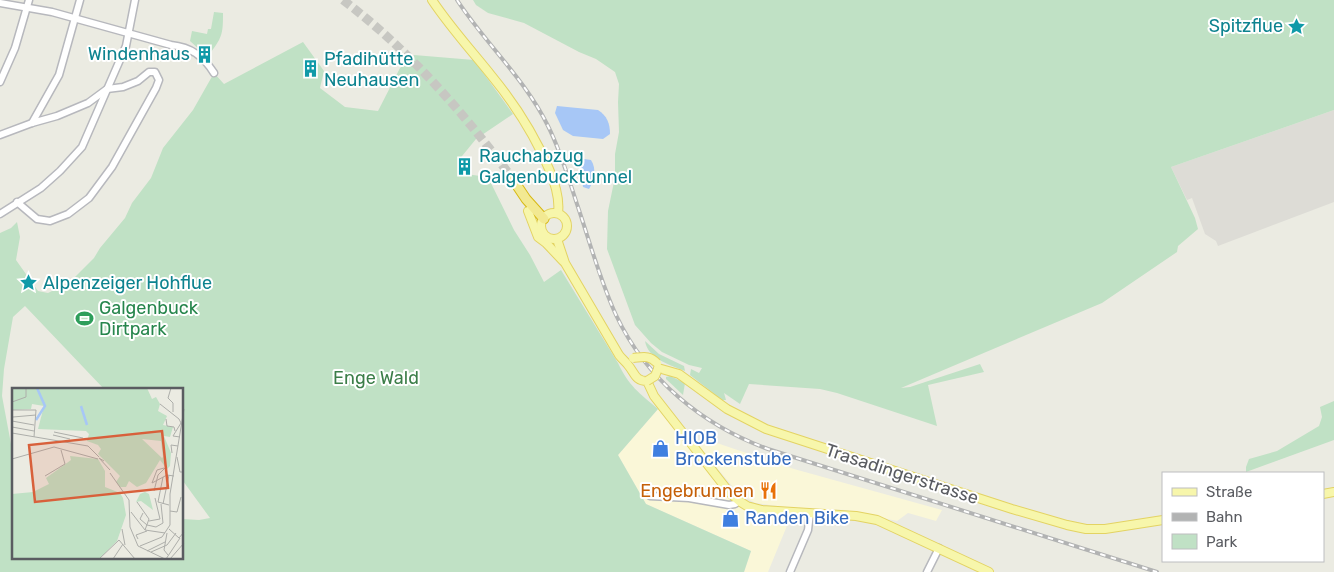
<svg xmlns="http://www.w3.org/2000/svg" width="1334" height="572" font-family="Rubik,sans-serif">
<rect width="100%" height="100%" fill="#ebebe2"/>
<g fill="#faf7d8">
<polygon points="658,409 733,499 772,514 791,516 768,572 744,572 751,551 646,504 618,455"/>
<polygon points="711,441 794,469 942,510 936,521 908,513 897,521 845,510 792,508 755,503 737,492 699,446"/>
</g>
<polygon fill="#dddcd6" points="1334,110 1334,202 1218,246 1216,241 1205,234 1192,198 1187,200 1171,167"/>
<g fill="#c0e1c5" fill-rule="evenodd">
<polygon points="473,0 1334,0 1334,110 1171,167 1195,218 1198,229 1178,246 1177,252 1102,303 901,388 910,387 980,364 984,372 928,385 937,426 837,393 820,389 749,384 740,404 724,393 726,400 722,400 690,375 691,369 699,373 702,368 689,365 662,352 651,343 635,325 607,249 608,211 615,177 615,154 619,132 618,102 619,84 615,72 596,59 579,52 524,23 488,13 476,5"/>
<path d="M214,12L223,13C223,31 223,37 211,52L201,51L190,41L192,31L207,34L208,29H211Z"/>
<path d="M303,42L324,71L320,88L345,107L378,111L400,68L414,55L474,60L513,114L476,139L458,161V173L488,177L514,230L530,255L544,282L561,270L618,363C629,386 639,393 658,409L618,455L646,504L751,551L744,572H0V233L11,228L17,222L20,237L16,260L38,291L48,293L70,282L94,258L100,248L125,218L132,203L151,178L163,148L193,110L214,73L224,84ZM25,306L104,389L182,390L183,481L210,518L199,520L183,519L182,558H14V460L2,396L4,369L13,317Z"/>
<path d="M645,341L659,354L684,366L685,371C670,365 648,359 645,341Z"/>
<polygon points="670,376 685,383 683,395 666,379 666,377"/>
<polygon points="1334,401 1334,440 1246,472 1246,467 1249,459 1277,451 1319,426 1322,417 1320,407"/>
</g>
<g fill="#a7c7f6">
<path d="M557,106L598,110C607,116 610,123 610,134L603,139L573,136L563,130L555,113Z"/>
<path d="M584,159L591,160C597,169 594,181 589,189L583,187L581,167Z"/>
</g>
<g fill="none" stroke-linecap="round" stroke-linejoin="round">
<path stroke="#c7c7c2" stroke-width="9" stroke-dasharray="9 4.5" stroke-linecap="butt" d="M343,0C409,50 463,112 512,178"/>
<defs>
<g id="minor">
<path d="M0,3L52,12L171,45C191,47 203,56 214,73"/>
<polyline points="0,82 15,48 29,0"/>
<polyline points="32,123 59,75 80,0"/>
<polyline points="0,135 32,123 57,116 88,103 107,89 123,87 138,81 149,72 155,72 159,80 156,88 112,167 89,198 68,214 50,221 37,219 17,202"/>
<polyline points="0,214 41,188 60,171 82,147 126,46 135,0"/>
<polyline points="650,496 689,498 729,505 735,504 739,501"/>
<polyline points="790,572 808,530 810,513"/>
<polyline points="927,572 939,548"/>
</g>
<g id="major">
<path d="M432,0C450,27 471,50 491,75C514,103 535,136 549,169C555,183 560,198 558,213"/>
<polyline points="528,211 538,237 546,243 563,261"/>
<circle cx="554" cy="226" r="13"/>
<path d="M557,239L565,263L619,355C622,359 626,362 628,365C635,373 635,381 647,381L654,396L729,492L739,501L747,506L762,510L856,516L877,520L989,572"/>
<polyline points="658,368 679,374 727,409 766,429 1012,509 1067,525 1086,529 1105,529 1163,520"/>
<polyline points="1323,494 1334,492"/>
</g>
<polyline id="highway" points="512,178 526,199 544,219"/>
</defs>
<use href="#minor" stroke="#b7b8bd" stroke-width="9"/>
<use href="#major" stroke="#e3d363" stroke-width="10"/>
<use href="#highway" stroke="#d7b915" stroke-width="11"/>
<use href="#minor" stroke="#fff" stroke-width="6"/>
<use href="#major" stroke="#f7f6ab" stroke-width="8"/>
<use href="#highway" stroke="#f2e992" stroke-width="9"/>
<defs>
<path id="rail" d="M457,0C485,43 525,79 548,126C561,152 569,180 578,207C590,243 600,280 616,315C646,379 702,425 768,449L1157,572"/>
</defs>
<use href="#rail" stroke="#b2b3b3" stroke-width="4"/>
<use href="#rail" stroke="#fff" stroke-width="2" stroke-dasharray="5.5" stroke-linecap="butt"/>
<defs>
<g id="major-bridge">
<path d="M633,358C644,357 649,355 657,363"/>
<polyline points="647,381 655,376 657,371"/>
</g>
</defs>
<use href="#major-bridge" stroke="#e3d363" stroke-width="10" stroke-linecap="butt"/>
<use href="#major-bridge" stroke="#f7f6ab" stroke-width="8"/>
</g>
<defs>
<symbol id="sight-bare" viewBox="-9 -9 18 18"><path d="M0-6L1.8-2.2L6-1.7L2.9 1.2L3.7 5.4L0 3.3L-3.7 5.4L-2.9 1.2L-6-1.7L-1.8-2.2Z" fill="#0f9aa8" stroke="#fff" stroke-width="2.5" paint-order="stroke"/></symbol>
<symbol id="building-bare" viewBox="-9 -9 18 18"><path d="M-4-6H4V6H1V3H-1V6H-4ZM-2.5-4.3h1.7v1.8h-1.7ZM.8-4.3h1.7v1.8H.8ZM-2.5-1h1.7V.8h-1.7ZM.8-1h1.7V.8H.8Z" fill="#0f9aa8" stroke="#fff" stroke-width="2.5" paint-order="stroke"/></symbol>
<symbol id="stadium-bare" viewBox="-9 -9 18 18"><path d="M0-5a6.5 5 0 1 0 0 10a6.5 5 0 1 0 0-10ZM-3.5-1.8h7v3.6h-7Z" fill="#2e9e5b" stroke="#fff" stroke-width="2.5" paint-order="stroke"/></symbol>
<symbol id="shop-bare" viewBox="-9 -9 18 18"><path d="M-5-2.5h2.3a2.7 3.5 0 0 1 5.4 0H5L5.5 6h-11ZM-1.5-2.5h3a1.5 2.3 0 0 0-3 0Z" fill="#3f7fe0" stroke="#fff" stroke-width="2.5" paint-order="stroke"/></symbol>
<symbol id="restaurant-bare" viewBox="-9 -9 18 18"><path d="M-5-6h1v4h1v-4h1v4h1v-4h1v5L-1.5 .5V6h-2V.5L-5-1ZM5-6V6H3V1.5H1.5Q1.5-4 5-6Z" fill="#e8710a" stroke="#fff" stroke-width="2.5" paint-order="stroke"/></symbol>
</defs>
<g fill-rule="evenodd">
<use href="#sight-bare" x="1284" y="14" width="25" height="25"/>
<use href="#building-bare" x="192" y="42" width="25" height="25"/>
<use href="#building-bare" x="298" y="56" width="25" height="25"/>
<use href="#building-bare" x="452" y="154" width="25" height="25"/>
<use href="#sight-bare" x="16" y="270" width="25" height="25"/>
<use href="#stadium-bare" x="72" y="306" width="25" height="25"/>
<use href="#shop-bare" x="648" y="436" width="25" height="25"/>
<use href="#restaurant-bare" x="756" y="478" width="25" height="25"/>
<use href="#shop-bare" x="718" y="506" width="25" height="25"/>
</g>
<g text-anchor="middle" stroke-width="4" stroke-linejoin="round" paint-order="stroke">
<g font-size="18" fill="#0d838f" stroke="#fff" text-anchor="start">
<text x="1283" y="32" text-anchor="end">Spitzflue</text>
<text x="190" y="60" text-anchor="end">Windenhaus</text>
<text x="324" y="65">Pfadihütte<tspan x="324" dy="21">Neuhausen</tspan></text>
<text x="479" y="162">Rauchabzug<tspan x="479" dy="21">Galgenbucktunnel</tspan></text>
<text x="43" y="289">Alpenzeiger Hohflue</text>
</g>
<g font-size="18" fill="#27864d" stroke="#fff" text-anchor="start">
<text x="99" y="314">Galgenbuck<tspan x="99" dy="21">Dirtpark</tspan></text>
</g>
<g font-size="18" fill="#3c7e49" stroke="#fff">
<text x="376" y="384">Enge Wald</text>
</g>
<g font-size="18" fill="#366cbe" stroke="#fff" text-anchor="start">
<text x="675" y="444">HIOB<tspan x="675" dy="21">Brockenstube</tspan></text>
<text x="745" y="524">Randen Bike</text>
</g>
<g font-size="18" fill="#5a5c61" stroke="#fff">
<text transform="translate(902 474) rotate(18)" y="6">Trasadingerstrasse</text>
</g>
<g font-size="18" fill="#c56008" stroke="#fff" text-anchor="end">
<text x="754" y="497">Engebrunnen</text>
</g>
</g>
<g transform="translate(12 388)">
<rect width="171" height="171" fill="#ebebe2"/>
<path d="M0,0H135L140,11L144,9L148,16L146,23L155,28L151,37L161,39L158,49L152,48L159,65L158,78L155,81L148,72L134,95L125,99L117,93L114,99H108L104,94L108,88L86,66L89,61L86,57L75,53L77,46L74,43L26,41L32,18L20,16L19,21L0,22ZM130,51L149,53L151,69L150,70ZM58,68L86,71L93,83V99L108,105L111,110L114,127L105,153L87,171H0V106L21,104L37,96L34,90L59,72ZM133,104L137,106L141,122L129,113L124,114L128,106Z" fill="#c0e1c5" fill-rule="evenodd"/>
<path fill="none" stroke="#a7c7f6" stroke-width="2.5" d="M69,18L75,37M24,32L33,18L25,0"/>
<path fill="none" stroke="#adaeaa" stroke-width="1" d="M159,0L156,10L161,15V24M0,14L14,9V0M148,16L167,31L169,35L161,48L168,49M0,22H24L22,49M1,29L24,27M154,31L155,38L162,39L163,43M0,33L22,37M0,39L22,43M42,44L71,50M0,45L76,58L87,69M41,47L58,51M160,65L159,57L166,58M165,69L168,84H172M0,71L42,59L86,71M92,73L87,70L98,82M152,80L145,82L140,95L155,87L162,88M98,85L117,112L118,139L126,158L153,171M33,88L53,76L49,62M151,89L146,114L157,117M142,103L146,87L155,78M125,114L137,131L133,142M151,116L157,87M158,123L165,124L169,109M119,124L133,142L153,145M131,125L128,131L135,137M137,133L148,131L143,110M135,137L144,139L151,135L149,116M110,141L113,157M157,141L167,150L172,144M155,145L152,162L156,167M126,151L124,147L135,143M128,158L150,149L158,137V106L172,21M135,163L153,154M139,164L155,157L164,145M87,171L107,152L123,171M101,171L111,156M154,171L168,150M158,171L172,155"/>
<path fill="#d8603b" fill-opacity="0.15" stroke="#d8603b" stroke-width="2.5" d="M150,43L156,100L23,114L17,57Z"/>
<rect width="171" height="171" fill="none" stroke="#5a5c61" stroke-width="2.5"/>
</g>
<rect x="1162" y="472" width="162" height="90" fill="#ffffff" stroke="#bdbec0"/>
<rect x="1172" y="488" width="25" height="8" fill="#f7f6ab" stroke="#bdbec0"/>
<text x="1206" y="497" font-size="15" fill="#5a5c61">Straße</text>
<rect x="1172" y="513" width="25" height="8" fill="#b2b3b3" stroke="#bdbec0"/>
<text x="1206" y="522" font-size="15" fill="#5a5c61">Bahn</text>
<rect x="1172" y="534" width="25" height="15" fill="#c0e1c5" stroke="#bdbec0"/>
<text x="1206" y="547" font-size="15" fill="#5a5c61">Park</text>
</svg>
